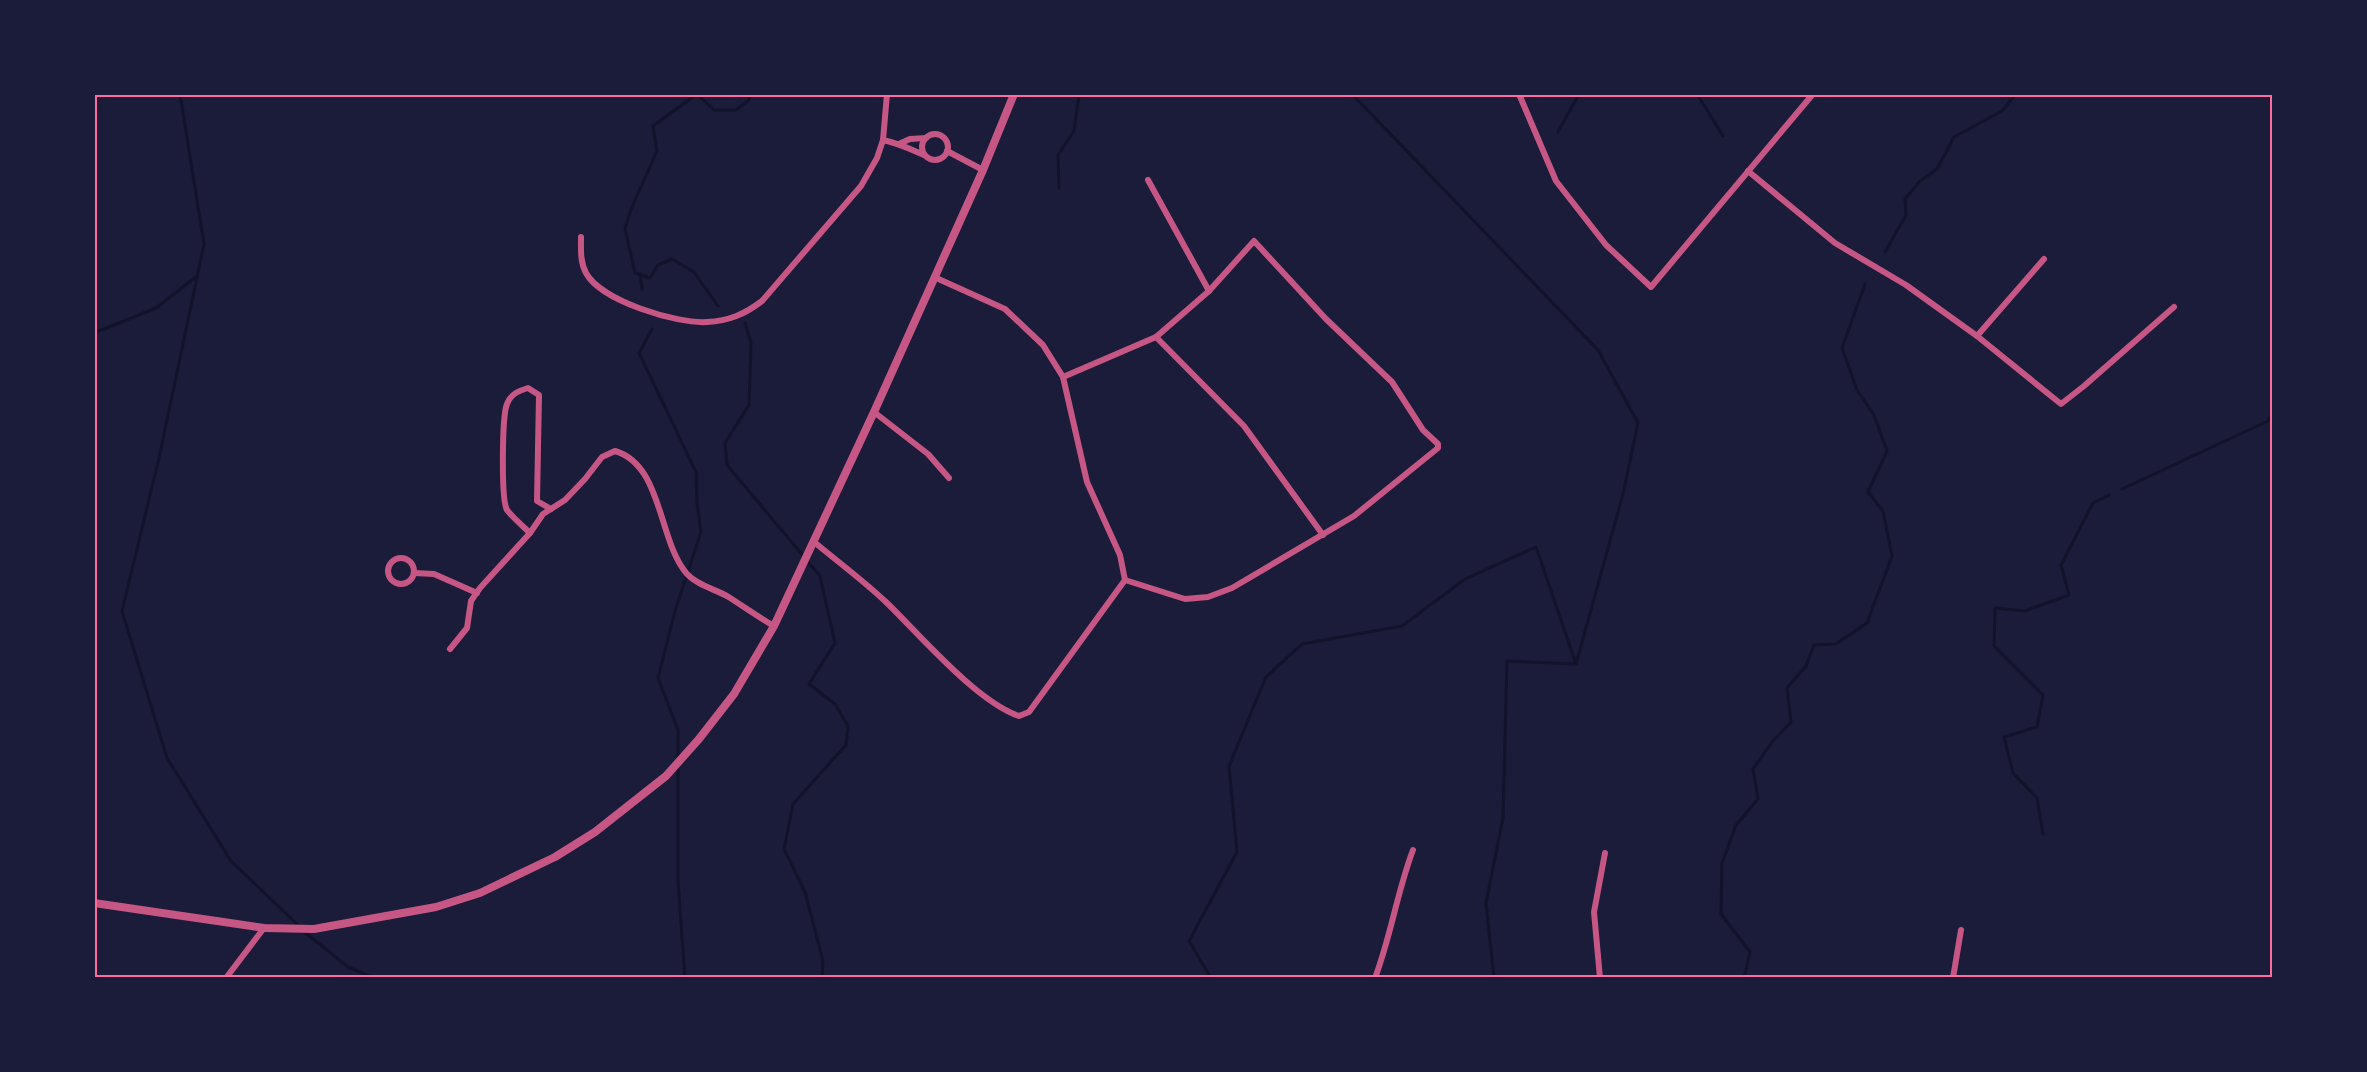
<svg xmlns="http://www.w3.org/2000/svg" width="2367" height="1072" font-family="'Exo 2',sans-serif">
<rect width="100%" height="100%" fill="#1b1b3a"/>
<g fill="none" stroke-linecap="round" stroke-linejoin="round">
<g stroke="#12122b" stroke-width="3">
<polyline points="180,94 204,244 159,458 122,611 167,758 231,861 299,926"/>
<polyline points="697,94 653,126 657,151 631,209 625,229 635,273 650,278 658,265 672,259 694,272 718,306"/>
<polyline points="697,94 714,110 736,110 749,100 749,94"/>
<polyline points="1697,94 1723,136"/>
<polyline points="2264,94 2272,98"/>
<polyline points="1558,132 1579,94"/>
<polyline points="1059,188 1058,155 1074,131 1079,94"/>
<polyline points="1885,252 1906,215 1905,199 1920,181 1937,169 1954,137 2002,111 2016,94"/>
<polyline points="640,274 642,289"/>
<polyline points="745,323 751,343 749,405 725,443 727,465 820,576 835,643 809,684 835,704 848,726 846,745 793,804 784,849 805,892 823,961 822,978"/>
<polyline points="652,329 639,353 696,472 697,503 701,532 675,611 658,678 678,730 678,881 685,978"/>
<polyline points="94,333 156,308 197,276"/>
<polyline points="2122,489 2268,421 2272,414"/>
<polyline points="2043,834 2037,798 2013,773 2004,737 2037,727 2043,695 1994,646 1995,608 2025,611 2069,595 2061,565 2093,503 2109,495"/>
<polyline points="303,931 348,967 374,978"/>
<polyline points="1211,978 1189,941 1237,852 1229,766 1266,677 1302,644 1402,626 1465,579 1536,547 1576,664 1623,494 1638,423 1598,350 1352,94"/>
<polyline points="1494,978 1486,903 1503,818 1507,661 1576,664"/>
<polyline points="1744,978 1750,952 1721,914 1722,863 1736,825 1758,799 1753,769 1772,742 1791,722 1787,688 1806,666 1814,645 1836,644 1867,623 1892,556 1883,511 1868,492 1887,451 1874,415 1857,390 1842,348 1865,284"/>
</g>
<g stroke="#c65784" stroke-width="6">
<polyline points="1519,94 1556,181 1606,245 1651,287 1813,94"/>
<circle cx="935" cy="147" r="13"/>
<path d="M883,140C898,143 910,149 924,155"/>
<polyline points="901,143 910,139 926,138"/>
<polyline points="947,151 983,170"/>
<polyline points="1748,171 1835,243 1906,285 1977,336 2061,404 2084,386 2174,307"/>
<polyline points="1148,180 1209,291"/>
<path d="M581,237C581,249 580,262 586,273C601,301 677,324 707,322C729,321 745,314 762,301L861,186L877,158L883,140L887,94"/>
<polyline points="1977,336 2044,259"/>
<polyline points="1156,337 1244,426 1323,535"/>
<polyline points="1063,377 1156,337 1209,291 1254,241 1326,319 1392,382 1423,430 1438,444 1438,448 1354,516 1232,588 1208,597 1185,599 1125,580"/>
<polyline points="874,412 928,454 949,478"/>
<path d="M530,533C523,526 513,518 507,510C501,500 502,416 507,404C511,394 518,391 528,388L539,395L537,501L551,509"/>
<path d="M813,541C838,562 864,581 887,603C921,636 976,701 1019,716L1029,712L1125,580L1120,555L1087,482L1063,377L1043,345L1005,309L934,277"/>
<circle cx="401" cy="571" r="13"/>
<polyline points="414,573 434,574 477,593"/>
<path d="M450,649L467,628L471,601L480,588L530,533L543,514L565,500L585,479L602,457L615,451C663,465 658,541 687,574C697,585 714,589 727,596C743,606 758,617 774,626"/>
<polyline points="226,978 264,928"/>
<path d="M1375,978C1391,936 1397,892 1413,850"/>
<polyline points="1600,978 1594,912 1605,853"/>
<polyline points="1953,978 1961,930"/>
</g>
<polyline stroke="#c65784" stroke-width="8" points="94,903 264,928 314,929 436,907 480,893 555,857 595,832 666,776 699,739 734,694 774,626 874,412 983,170 1014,94"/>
</g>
<rect width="2367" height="1072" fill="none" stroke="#1b1b3a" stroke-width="192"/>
<rect x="96" y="96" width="2175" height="880" fill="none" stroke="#ff6b9d" stroke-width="2"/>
</svg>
